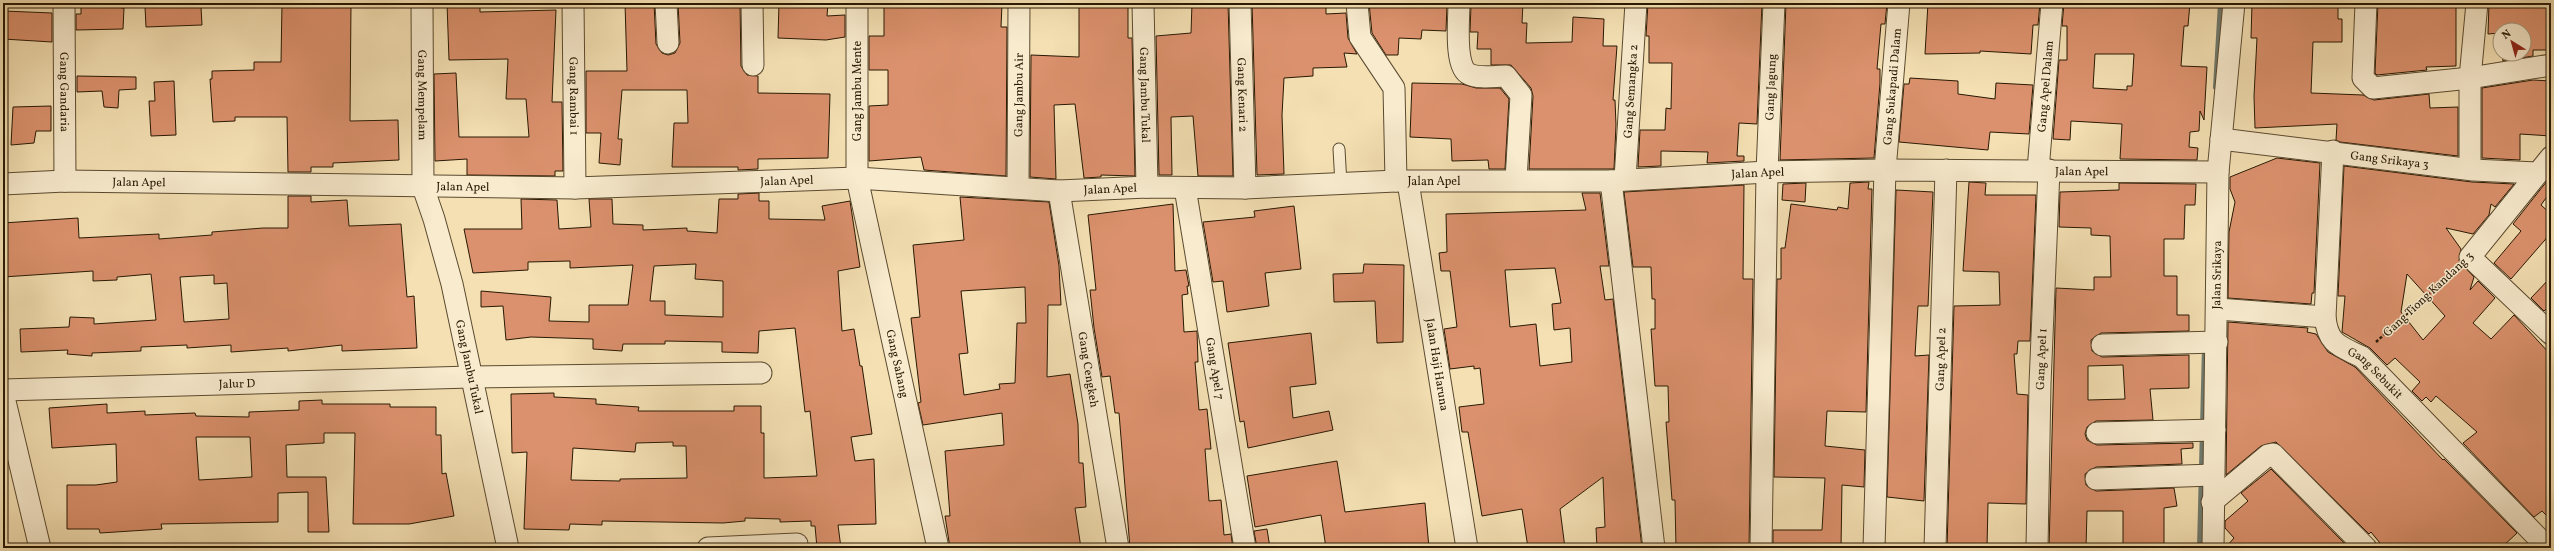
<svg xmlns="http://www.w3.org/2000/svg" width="2554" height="551" font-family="Vollkorn,serif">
<rect width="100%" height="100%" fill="#f4e0b3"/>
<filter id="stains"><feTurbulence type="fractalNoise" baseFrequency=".005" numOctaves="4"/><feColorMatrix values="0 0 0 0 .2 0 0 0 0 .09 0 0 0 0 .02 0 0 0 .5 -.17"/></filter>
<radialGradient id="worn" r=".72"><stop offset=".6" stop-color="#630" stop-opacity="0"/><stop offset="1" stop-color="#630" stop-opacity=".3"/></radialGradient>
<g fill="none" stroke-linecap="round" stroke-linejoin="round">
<g stroke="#6f7a6e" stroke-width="6">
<polyline points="2216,87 2221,3"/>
<polyline points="2200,548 2205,346"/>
</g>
</g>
<g fill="#db916d" stroke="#281803" fill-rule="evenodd">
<polygon points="81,3 121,3 121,8 124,8 123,29 76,30 76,14 81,14"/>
<polygon points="282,3 351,3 350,121 398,120 399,160 333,163 333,167 311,167 311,172 288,172 287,117 235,117 235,121 213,122 210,79 212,79 212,71 254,70 254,62 281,62"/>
<polygon points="447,3 480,3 480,12 556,10 552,102 562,102 563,171 555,171 555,176 467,175 467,159 435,161 434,74 456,73 459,137 529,137 526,99 506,99 508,59 449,60"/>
<polygon points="625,3 654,3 656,44 662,53 668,55 675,53 680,43 678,3 740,3 741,66 747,75 758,76 758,93 830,94 828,158 758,159 758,169 738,170 738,167 672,167 674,123 688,123 687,90 622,90 618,139 622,139 620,165 599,163 601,133 586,133 586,71 627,71"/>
<polygon points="779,3 828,3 827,16 845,15 845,37 826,40 778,38"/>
<polygon points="952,3 1002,4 1001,27 1007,27 1006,176 924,170 921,157 869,161 869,106 888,105 888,70 869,70 869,36 884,36 884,4"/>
<polygon points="1079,3 1128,3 1128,38 1132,38 1135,176 1101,175 1101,177 1084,178 1075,104 1054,105 1056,179 1030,177 1031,55 1079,57"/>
<polygon points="1192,3 1228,3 1233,176 1198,176 1193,116 1171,117 1172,175 1159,175 1156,36 1191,33"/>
<polygon points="1252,3 1326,3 1326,14 1346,13 1348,38 1357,54 1344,53 1347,67 1313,68 1313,76 1284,78 1282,115 1284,174 1257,175"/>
<polygon points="1369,3 1447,5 1446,31 1422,30 1421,39 1399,38 1398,55 1386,55 1372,33"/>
<polygon points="1473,3 1523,3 1522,23 1527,23 1526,43 1572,42 1573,17 1604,19 1603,46 1617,46 1613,100 1615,100 1616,125 1614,169 1529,169 1533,96 1531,88 1511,65 1491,65 1491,49 1477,49 1478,32 1470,32 1471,5"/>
<polygon points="1648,3 1762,3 1757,124 1739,123 1737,156 1744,156 1744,161 1707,163 1708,152 1661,151 1661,166 1638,167 1640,130 1665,130 1666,108 1671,109 1672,63 1649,63 1649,36 1646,36"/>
<polygon points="1786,3 1887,3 1885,24 1881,24 1877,69 1880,69 1880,83 1874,158 1780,160"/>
<polygon points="1928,3 2040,3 2038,25 2033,25 2031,54 1980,51 1980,53 1925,54"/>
<path d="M2064,3H2190L2188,26H2184L2181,66L2207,67L2204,120L2200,111L2199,131L2190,132L2189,147L2198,148L2197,160L2120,159L2122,124L2071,121L2070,140L2053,139L2059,60H2067V26H2062ZM2095,54H2134L2132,86H2127V90L2093,88Z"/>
<polygon points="2338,3 2338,19 2342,19 2342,42 2313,42 2311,93 2363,95 2374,100 2429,94 2430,108 2458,107 2458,156 2340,142 2336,140 2337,124 2255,128 2254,96 2257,38 2251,38 2252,4"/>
<polygon points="2378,3 2456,3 2456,66 2426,67 2427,70 2377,75 2375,73"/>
<polygon points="2489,3 2551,4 2551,50 2533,50 2533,56 2503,61 2502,54 2524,54 2524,30 2500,30 2500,33 2488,34"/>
<polygon points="145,7 201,7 202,25 146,27"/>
<polygon points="4,11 52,13 52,42 3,39"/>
<polygon points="77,76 136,77 136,89 119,90 118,108 104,107 102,91 77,92"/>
<polygon points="1910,78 1958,81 1958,94 1995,99 1996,83 2033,85 2029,134 1990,132 1988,150 1899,142 1904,84 1909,84"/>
<polygon points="2533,80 2551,81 2551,136 2520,134 2520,160 2482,158 2482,88"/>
<polygon points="174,81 176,135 151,136 149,101 155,101 154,82"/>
<polygon points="1412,83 1462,84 1476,88 1500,88 1509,99 1505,169 1489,169 1488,160 1452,161 1451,139 1410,137"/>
<polygon points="51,106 51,131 36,131 34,143 11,145 13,107"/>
<polygon points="2277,158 2320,163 2314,293 2312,293 2311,304 2228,298 2229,232 2235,202 2230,189 2230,177"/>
<path d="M2344,166L2472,182L2514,184L2495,207L2491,204L2489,215L2473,234L2446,228L2461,249L2459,261L2474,277L2470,290L2478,281L2495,298L2473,323L2491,339L2514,315L2551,355V520L2542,511L2534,517L2463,443L2477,432L2436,396L2431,402L2426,397L2422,401L2412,391L2420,382L2395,358L2387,365L2370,348L2342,332L2345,296H2338ZM2407,274L2445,316L2423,340L2401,312Z"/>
<polygon points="2551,176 2551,191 2541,205 2551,214 2551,233 2511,279 2494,263 2521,231 2513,224"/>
<polygon points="1869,182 1868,189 1872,189 1866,412 1827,411 1825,446 1865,450 1864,487 1842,485 1841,548 1773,548 1773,530 1822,530 1825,478 1774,477 1777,279 1781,279 1781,248 1785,248 1791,204 1837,210 1838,207 1848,209 1850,183"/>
<polygon points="1969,182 1986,183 1985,195 2036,195 2030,341 2018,341 2017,354 2014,354 2017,394 2028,395 2026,504 1988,503 1987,548 1947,548 1954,306 2000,305 1999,272 1963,271"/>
<polygon points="1806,183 1805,202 1782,200 1783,184"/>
<path d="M2119,183L2196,184L2195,205H2185L2184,239H2164V276H2177V315H2189V331L2101,333L2091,340L2092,351L2102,357L2189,355V388L2150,389L2153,420L2096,421L2087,427L2085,434L2087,440L2097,445L2193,443V448L2181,449L2182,464L2096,467L2085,474L2086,485L2096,491L2174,488L2177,506L2164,508V548H2123V511H2087L2086,548H2049L2056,288L2094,290V277H2111L2110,236L2091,235V228L2059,227L2060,192L2119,190ZM2123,365L2125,399L2088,400V366Z"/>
<polygon points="1744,185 1743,279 1753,279 1749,548 1676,548 1675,500 1672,500 1666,422 1669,422 1668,386 1655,386 1651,329 1655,329 1655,299 1652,299 1651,267 1633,267 1624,192"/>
<polygon points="1896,190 1933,192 1928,306 1918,306 1915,356 1929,355 1924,501 1887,497"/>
<path d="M759,193V201H769V219L825,220L822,206L850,201L860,267L838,271L842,331L854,329L860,366H862L872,434L851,437L855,461L874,459L876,524L838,525L841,548H817L815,526H811V521L780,522V519L745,518V521L723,523L602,521V525L570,524L569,530L524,529L527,452L512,453L511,394L554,393V397L596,399V404L639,407L638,411H734V406H761V433H764V478L817,476L810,411L805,412L795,328L759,331L758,353L722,352V342L665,341V344H623L622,351L593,349V339L531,337L506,340L503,306L481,307V291L551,297L549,321L589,322V305H628L633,265L570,268V261L528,262V270L473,273L464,229H522L521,199L557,200L559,229L591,227L589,199H612L613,224L643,225V230L687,228V231L717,233L719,199H738V194ZM696,264L695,279L723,281V317L665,315V301H650L654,266ZM673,442V446H686L687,478L620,479V481L571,480L573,448L635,452L636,443Z"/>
<path d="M1582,193H1600L1609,266H1600L1605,300L1613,299L1642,548H1597L1596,528L1605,527L1603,477L1560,509L1565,548H1528L1522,509L1482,516L1468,432H1462L1459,407L1484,404L1480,368L1474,369V366L1450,369L1444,329L1457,327L1450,271H1441L1439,253L1447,252L1446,214L1586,210ZM1555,268L1561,303L1552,304L1554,330L1570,328L1572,362L1540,366L1536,324L1510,327L1505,270Z"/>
<path d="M288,196H311V202L347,200L349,226L401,224L407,297L414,296L417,348L342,351V345L288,351V348L231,352V345L187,348V345L141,347V351L92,353V356L67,354L68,350L21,352L20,329L69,327L70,317L94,318V324L156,320L151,274L117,277V280L93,281V271L3,277V223L78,218L79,238L159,234V239L212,235V232L263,228H288ZM214,275V284L227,283L229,319L184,322L180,277Z"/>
<path d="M960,197L1049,202L1059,266L1061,305H1048L1047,377L1070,374L1078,424L1079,463H1083L1086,507L1075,508L1081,548H950L945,516H950L945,451L1004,445L1002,413L923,425L918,403L921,402L911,318L920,317L913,245L964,240ZM1025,287L1026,323H1017L1015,383L999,384L1000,389L964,395L959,354L968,353L961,291Z"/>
<polygon points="1173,204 1175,271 1186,270 1189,286 1187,286 1188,294 1182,295 1184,332 1197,331 1198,362 1195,362 1199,410 1207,409 1211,449 1205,449 1209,501 1221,500 1224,535 1231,534 1233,548 1130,548 1119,413 1115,413 1110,376 1102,377 1094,328 1090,290 1096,290 1088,215"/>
<polygon points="1294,206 1301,269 1265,273 1269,306 1227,312 1223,281 1213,282 1203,222 1255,217 1254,211"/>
<polygon points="1364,264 1404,265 1403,342 1377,343 1375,301 1334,302 1333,274 1363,273"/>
<polygon points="2551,277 2551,305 2544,311 2531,298"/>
<polygon points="2228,322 2308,328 2307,332 2316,334 2328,352 2355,367 2443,460 2444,459 2517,533 2501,548 2384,548 2371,532 2369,534 2276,442 2261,446 2226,475"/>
<polygon points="1311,333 1316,384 1290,387 1293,418 1329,411 1333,430 1248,448 1244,421 1240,422 1228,343"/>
<path d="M322,400V404H390V407H436V435H441L442,474L446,473L454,516L409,524H353L355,433H324V443L286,445L287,477H326L329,532H308V492L278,493V522L161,524L162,529L100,533L99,529H67V485H96L117,482L116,444L52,448L49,408L107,404V413L145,411V415L195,413L196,416L249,417V412L299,410V401ZM196,437H250L252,477L199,480Z"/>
<polygon points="1337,461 1345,512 1425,503 1429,548 1326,548 1321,515 1255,527 1247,476"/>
<polygon points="2271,469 2349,548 2225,548 2234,538 2225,528 2225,521 2248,501 2241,493"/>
<polygon points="1267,529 1270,548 1257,548 1254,531"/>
</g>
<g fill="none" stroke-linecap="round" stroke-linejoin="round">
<defs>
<polyline id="service" points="1339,149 1341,184"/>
<g id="minor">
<path id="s1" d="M64,3L65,181"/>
<path id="s2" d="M422,3L423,187L434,219L452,284L508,548"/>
<path id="s3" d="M573,3L575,188"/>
<polyline points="666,3 668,43"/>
<polyline points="752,3 753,65"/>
<path id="s4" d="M857,3V178L938,548"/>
<path id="s5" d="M1143,3L1147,187"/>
<path id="s6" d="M1240,3L1245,188"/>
<polyline points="1357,3 1360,37 1394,88 1396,181"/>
<path d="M1459,3C1459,18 1454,68 1469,74C1479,79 1495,76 1506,76L1521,95L1516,180"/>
<polyline points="2366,3 2363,78 2373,88 2470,78 2551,65"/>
<path id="s7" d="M2221,139L2473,170L2537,173"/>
<path id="s8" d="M2333,151L2325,317C2328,345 2340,346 2362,357L2548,548"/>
<polyline points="2551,157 2470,257 2551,334"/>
<polyline points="2470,169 2470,78 2477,3"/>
<path id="s9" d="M2038,170L2052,3"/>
<path id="s10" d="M1625,179L1636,3"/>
<polyline points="1611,181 1654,548"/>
<path id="s11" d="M1408,182L1467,548"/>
<path id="s12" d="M3,184L65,181L575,188L857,178L1059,191L1147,187L1245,188L1396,181H1611L1767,172L1885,170L2218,172"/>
<path id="s13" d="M1018,187L1019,3"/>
<path id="s14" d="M1185,188L1245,548"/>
<path id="s15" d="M1059,191L1118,548"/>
<polyline points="2218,309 2325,317"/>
<polyline points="2102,345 2217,342"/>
<path id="s16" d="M3,390L471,377L761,373"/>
<polyline points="3,393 40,548"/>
<polyline points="2097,433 2215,430"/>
<polyline points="2096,479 2213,475"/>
<polyline points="2212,502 2268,455 2273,454 2366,548"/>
<polyline points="708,548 797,544"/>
<path id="s17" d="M1761,548L1767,172L1774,3"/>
<path id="s18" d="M1874,548L1885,170L1899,3"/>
<path id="s19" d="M1935,548L1946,170"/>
<path id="s20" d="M2037,548L2040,384L2049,170"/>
<path id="s21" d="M2213,548L2218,172L2234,3"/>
</g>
</defs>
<use href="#service" stroke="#5b4a2f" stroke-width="13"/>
<use href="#minor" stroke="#5b4a2f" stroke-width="23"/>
<polyline stroke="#281803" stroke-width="2.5" stroke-dasharray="3 2" stroke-linecap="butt" points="2376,342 2455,270"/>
<use href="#service" stroke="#f8ebce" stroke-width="11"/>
<use href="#minor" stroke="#f8ebce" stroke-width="21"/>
</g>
<g text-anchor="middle" stroke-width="3" stroke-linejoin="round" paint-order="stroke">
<g font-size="12" fill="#281803" stroke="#f8ebce">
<text dy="4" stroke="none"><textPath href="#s18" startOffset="462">Gang Sukapadi Dalam</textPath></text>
<text dy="4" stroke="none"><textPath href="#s9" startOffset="84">Gang Apel Dalam</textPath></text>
<text dy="4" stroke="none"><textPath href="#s17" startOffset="461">Gang Jagung</textPath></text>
<text transform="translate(857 91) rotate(-90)" y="4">Gang Jambu Mente</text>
<text dy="4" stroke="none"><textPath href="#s10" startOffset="88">Gang Semangka 2</textPath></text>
<text dy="4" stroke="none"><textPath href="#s1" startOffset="89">Gang Gandaria</textPath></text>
<text dy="4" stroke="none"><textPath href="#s2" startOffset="92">Gang Mempelam</textPath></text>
<text dy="4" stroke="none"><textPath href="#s13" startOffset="92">Gang Jambu Air</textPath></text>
<text dy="4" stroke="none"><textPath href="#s5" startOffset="92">Gang Jambu Tukal</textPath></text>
<text dy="4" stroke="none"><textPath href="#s6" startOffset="92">Gang Kenari 2</textPath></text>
<text dy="4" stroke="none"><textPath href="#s3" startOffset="93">Gang Rambai 1</textPath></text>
<text dy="4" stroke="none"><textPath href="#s7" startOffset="170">Gang Srikaya 3</textPath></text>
<text dy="4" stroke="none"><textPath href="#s12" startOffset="2080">Jalan Apel</textPath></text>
<text dy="4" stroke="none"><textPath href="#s12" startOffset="1756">Jalan Apel</textPath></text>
<text dy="4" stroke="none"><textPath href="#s12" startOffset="784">Jalan Apel</textPath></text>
<text dy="4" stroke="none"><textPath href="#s12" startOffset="1432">Jalan Apel</textPath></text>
<text dy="4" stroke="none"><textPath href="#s12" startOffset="136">Jalan Apel</textPath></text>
<text dy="4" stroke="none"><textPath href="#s12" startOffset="460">Jalan Apel</textPath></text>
<text dy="4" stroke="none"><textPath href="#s12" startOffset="1108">Jalan Apel</textPath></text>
<text dy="4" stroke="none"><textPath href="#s21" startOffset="273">Jalan Srikaya</textPath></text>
<text transform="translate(2428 294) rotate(-43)" y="4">Gang Tiong Kandang 3</text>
<text dy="4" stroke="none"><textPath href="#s19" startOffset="189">Gang Apel 2</textPath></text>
<text dy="4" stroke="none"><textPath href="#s20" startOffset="189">Gang Apel 1</textPath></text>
<text dy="4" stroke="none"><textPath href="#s4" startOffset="365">Gang Sahang</textPath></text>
<text dy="4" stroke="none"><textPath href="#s11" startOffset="185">Jalan Haji Haruna</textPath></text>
<text dy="4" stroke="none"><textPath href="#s2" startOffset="370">Gang Jambu Tukal</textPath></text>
<text dy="4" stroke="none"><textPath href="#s14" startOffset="183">Gang Apel 7</textPath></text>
<text dy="4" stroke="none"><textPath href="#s15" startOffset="181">Gang Cengkeh</textPath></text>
<text dy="4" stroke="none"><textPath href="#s8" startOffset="245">Gang Sebukit</textPath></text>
<text dy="4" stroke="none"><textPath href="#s16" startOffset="234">Jalur D</textPath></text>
</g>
</g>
<rect width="2554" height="551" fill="none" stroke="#f4e0b3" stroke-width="16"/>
<rect x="4" y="4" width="2546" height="543" fill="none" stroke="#281803" stroke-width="2"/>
<rect x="8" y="8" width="2538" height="535" fill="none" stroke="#281803"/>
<g transform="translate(2512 42) rotate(323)"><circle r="19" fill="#f8ebce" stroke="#a5977d"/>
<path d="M0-3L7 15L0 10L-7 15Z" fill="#8f2418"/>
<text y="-6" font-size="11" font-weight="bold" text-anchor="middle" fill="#281803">N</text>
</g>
<rect width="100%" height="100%" filter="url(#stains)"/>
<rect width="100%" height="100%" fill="url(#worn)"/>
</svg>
